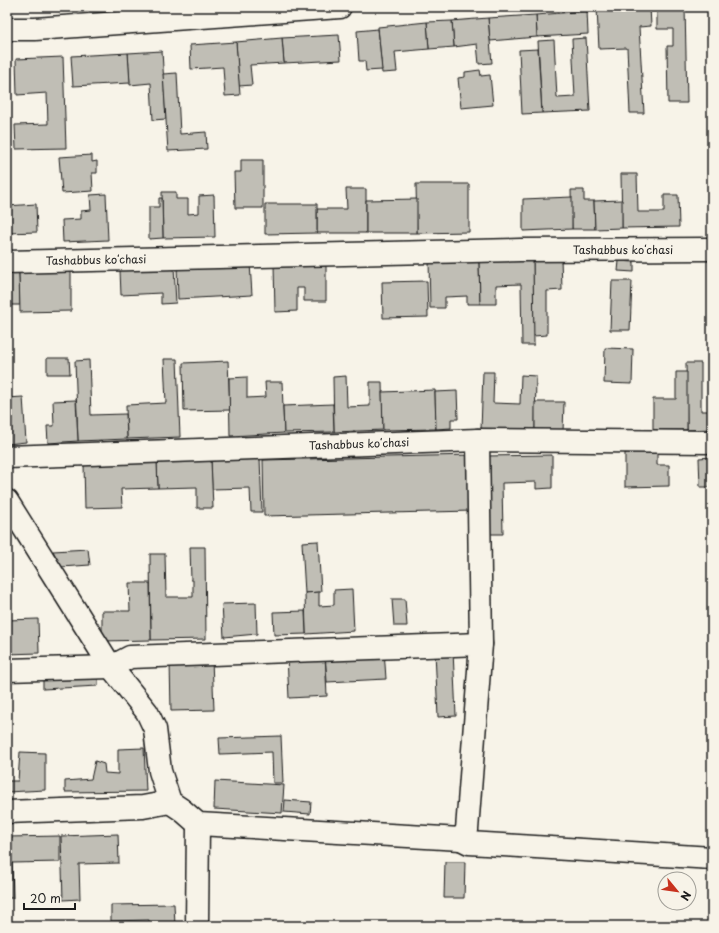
<svg xmlns="http://www.w3.org/2000/svg" width="719" height="933" font-family="'Playpen Sans',sans-serif">
<rect width="100%" height="100%" fill="#f7f3e8"/>
<filter id="ink" filterUnits="userSpaceOnUse"><feTurbulence type="fractalNoise" baseFrequency=".025" numOctaves="2"/><feDisplacementMap in="SourceGraphic" scale="8" xChannelSelector="R" yChannelSelector="G"/><feConvolveMatrix kernelMatrix="1 2 1 2 8 2 1 2 1" color-interpolation-filters="sRGB"/></filter>
<g filter="url(#ink)">
<g fill="#c0beb5" stroke="#1c1c1c">
<polygon points="624,7 650,7 651,26 639,27 644,113 630,113 627,48 599,49 597,8"/>
<polygon points="657,7 685,7 687,103 668,103 667,46 673,46 673,29 657,29"/>
<polygon points="587,11 588,34 537,37 536,15"/>
<polygon points="536,15 537,37 490,41 488,18"/>
<polygon points="488,18 492,63 479,64 477,44 454,47 452,21"/>
<polygon points="452,21 454,47 429,49 427,22"/>
<polygon points="427,22 429,49 395,52 397,72 382,73 378,27"/>
<polygon points="378,29 382,70 366,71 365,61 359,61 357,31"/>
<polygon points="339,35 341,60 284,63 282,38"/>
<polygon points="282,38 284,63 250,65 252,85 239,86 236,42"/>
<polygon points="586,38 590,111 542,113 538,41 554,40 557,98 575,97 572,39"/>
<polygon points="236,42 240,95 225,96 223,67 191,69 190,45"/>
<polygon points="538,49 542,113 522,114 519,50"/>
<polygon points="162,51 166,119 153,120 151,83 130,85 128,53"/>
<polygon points="128,53 130,83 73,86 71,56"/>
<polygon points="63,57 66,148 16,149 15,125 48,124 47,93 17,95 16,59"/>
<polygon points="480,70 481,76 490,75 493,105 461,108 458,78 465,77 465,72"/>
<polygon points="177,73 180,134 206,132 207,149 168,151 163,74"/>
<polygon points="92,155 92,162 97,161 97,173 92,173 93,191 62,193 59,157"/>
<polygon points="241,160 263,160 263,208 235,208 234,172 241,172"/>
<polygon points="621,174 637,174 638,212 664,212 664,195 678,195 679,227 622,228"/>
<polygon points="416,184 469,184 469,232 417,233"/>
<polygon points="346,189 366,189 366,233 317,233 317,209 347,209"/>
<polygon points="571,190 584,190 584,201 594,201 595,229 572,229"/>
<polygon points="162,192 176,192 176,199 188,199 188,214 199,213 199,196 214,195 215,237 163,238"/>
<polygon points="106,194 108,240 63,242 62,220 81,219 81,211 91,210 90,195"/>
<polygon points="572,197 572,229 523,231 523,199"/>
<polygon points="159,198 162,198 163,238 149,239 149,207 159,207"/>
<polygon points="417,199 417,233 366,233 366,200"/>
<polygon points="622,200 622,228 595,229 594,201"/>
<polygon points="36,204 37,232 7,233 7,206"/>
<polygon points="265,204 317,204 317,233 265,234"/>
<polygon points="561,258 562,290 547,291 547,335 533,336 533,259"/>
<polygon points="479,259 480,304 467,304 467,296 445,297 445,308 430,308 429,260"/>
<polygon points="479,259 533,259 534,345 522,345 521,284 496,285 496,304 480,304"/>
<polygon points="619,261 634,262 634,272 618,271"/>
<polygon points="326,262 326,301 304,301 304,288 297,288 297,311 275,312 274,264"/>
<polygon points="250,263 252,295 178,299 177,266"/>
<polygon points="7,267 19,272 20,305 7,305"/>
<polygon points="174,267 176,303 161,304 161,293 121,295 120,270"/>
<polygon points="71,271 71,311 20,312 19,272"/>
<polygon points="427,281 428,317 383,318 382,282"/>
<polygon points="612,281 632,281 630,330 610,330"/>
<polygon points="605,348 633,349 632,384 604,383"/>
<polygon points="47,358 69,358 70,374 47,374"/>
<polygon points="164,359 177,359 180,437 127,439 126,405 166,403"/>
<polygon points="89,360 91,415 126,414 127,439 78,441 75,361"/>
<polygon points="228,361 230,410 184,411 183,363"/>
<polygon points="686,363 701,363 701,411 712,411 712,429 687,430"/>
<polygon points="483,372 494,372 493,403 520,404 521,375 536,376 535,430 481,430"/>
<polygon points="676,372 687,372 687,430 653,430 653,399 676,399"/>
<polygon points="346,376 347,407 370,406 370,382 382,382 383,430 334,432 333,377"/>
<polygon points="247,377 247,398 266,397 265,382 282,382 284,433 230,436 229,378"/>
<polygon points="435,390 436,429 383,430 382,392"/>
<polygon points="457,391 458,419 451,419 451,428 436,429 435,392"/>
<polygon points="23,397 26,442 7,444 7,398"/>
<polygon points="76,400 78,441 48,443 47,426 54,426 53,401"/>
<polygon points="535,402 564,402 563,431 535,430"/>
<polygon points="333,404 334,432 284,433 283,406"/>
<polygon points="657,452 657,465 669,465 669,486 625,487 625,453"/>
<polygon points="471,455 472,511 264,516 263,460"/>
<polygon points="552,455 552,488 536,489 536,482 502,483 503,534 486,534 485,456"/>
<polygon points="712,457 712,487 700,487 699,458"/>
<polygon points="260,458 262,512 251,512 250,488 212,489 211,460"/>
<polygon points="211,460 213,508 197,508 197,487 158,488 157,462"/>
<polygon points="157,462 158,488 121,489 122,507 85,508 84,464"/>
<polygon points="318,541 321,592 305,593 302,542"/>
<polygon points="190,547 205,547 206,639 151,640 150,554 165,554 166,597 193,597 193,580 191,580"/>
<polygon points="88,549 90,565 61,567 53,551"/>
<polygon points="129,583 150,583 151,640 102,641 102,611 130,611"/>
<polygon points="352,589 354,631 306,634 305,593 319,592 319,606 334,605 334,590"/>
<polygon points="392,599 405,599 407,626 394,626"/>
<polygon points="256,603 257,634 224,637 222,604"/>
<polygon points="305,611 306,634 274,635 273,612"/>
<polygon points="38,619 39,653 7,654 7,620"/>
<polygon points="384,650 386,679 327,682 325,654"/>
<polygon points="453,651 456,716 438,717 435,652"/>
<polygon points="325,654 327,696 289,698 287,656"/>
<polygon points="212,660 214,710 171,711 170,662"/>
<polygon points="98,674 98,686 43,689 43,676"/>
<polygon points="281,736 283,783 273,783 272,752 220,754 219,738"/>
<polygon points="144,748 146,791 65,792 65,781 91,779 95,761 104,764 105,773 118,774 118,749"/>
<polygon points="20,752 45,753 45,790 7,792 7,781 18,781"/>
<polygon points="215,781 284,785 282,813 214,809"/>
<polygon points="285,800 311,802 310,814 284,812"/>
<polygon points="118,834 119,863 79,864 80,899 63,900 61,836"/>
<polygon points="60,836 60,862 12,863 13,898 7,898 7,837"/>
<polygon points="445,862 465,862 464,898 444,898"/>
<polygon points="174,904 175,926 149,926 149,920 111,921 111,905"/>
</g>
<g fill="none" stroke-linecap="round" stroke-linejoin="round">
<defs>
<g id="minor">
<polyline points="7,262 520,250 712,249"/>
<polyline points="7,457 478,440 712,442"/>
<polyline points="7,501 111,667 147,712 155,729 160,771 170,802 182,810 198,824 461,839 467,830 481,644 478,440"/>
<polyline points="7,670 111,667 130,657 481,644"/>
<polyline points="7,812 143,807 170,802"/>
<polyline points="461,839 469,843 712,858"/>
<polyline points="197,926 198,824"/>
</g>
<polyline id="major" points="7,29 35,29 340,7"/>
</defs>
<use href="#minor" stroke="#1c1c1c" stroke-width="25"/>
<use href="#major" stroke="#1c1c1c" stroke-width="25"/>
<use href="#minor" stroke="#f7f3e8" stroke-width="22"/>
<use href="#major" stroke="#f7f3e8" stroke-width="22"/>
</g>
</g>
<g text-anchor="middle" stroke-width="3.5" stroke-linejoin="round" paint-order="stroke">
<g font-size="11" fill="#1c1c1c" stroke="#f7f3e8">
<text x="623" y="254">Tashabbus koʻchasi</text>
<text transform="translate(96 260) rotate(-1)" y="4">Tashabbus koʻchasi</text>
<text transform="translate(359 444) rotate(-2)" y="4">Tashabbus koʻchasi</text>
</g>
</g>
<rect width="719" height="933" fill="none" stroke="#f7f3e8" stroke-width="24"/>
<rect x="12" y="12" width="695" height="909" fill="none" stroke="#1c1c1c" stroke-width="1.5" filter="url(#ink)"/>
<g transform="translate(677 891) rotate(119)"><circle r="19" fill="#f7f3e8" stroke="#9f9d96"/>
<path d="M0-3L7 15L0 10L-7 15Z" fill="#c8321e"/>
<text y="-6" font-size="11" font-weight="bold" text-anchor="middle" fill="#1c1c1c">N</text>
</g>
<path d="M24 903v6h51v-6" fill="none" stroke="#1c1c1c" stroke-width="2"/>
<text x="30" y="903" font-size="12" fill="#1c1c1c" stroke="#f7f3e8" stroke-width="3" paint-order="stroke">20 m</text>
</svg>
